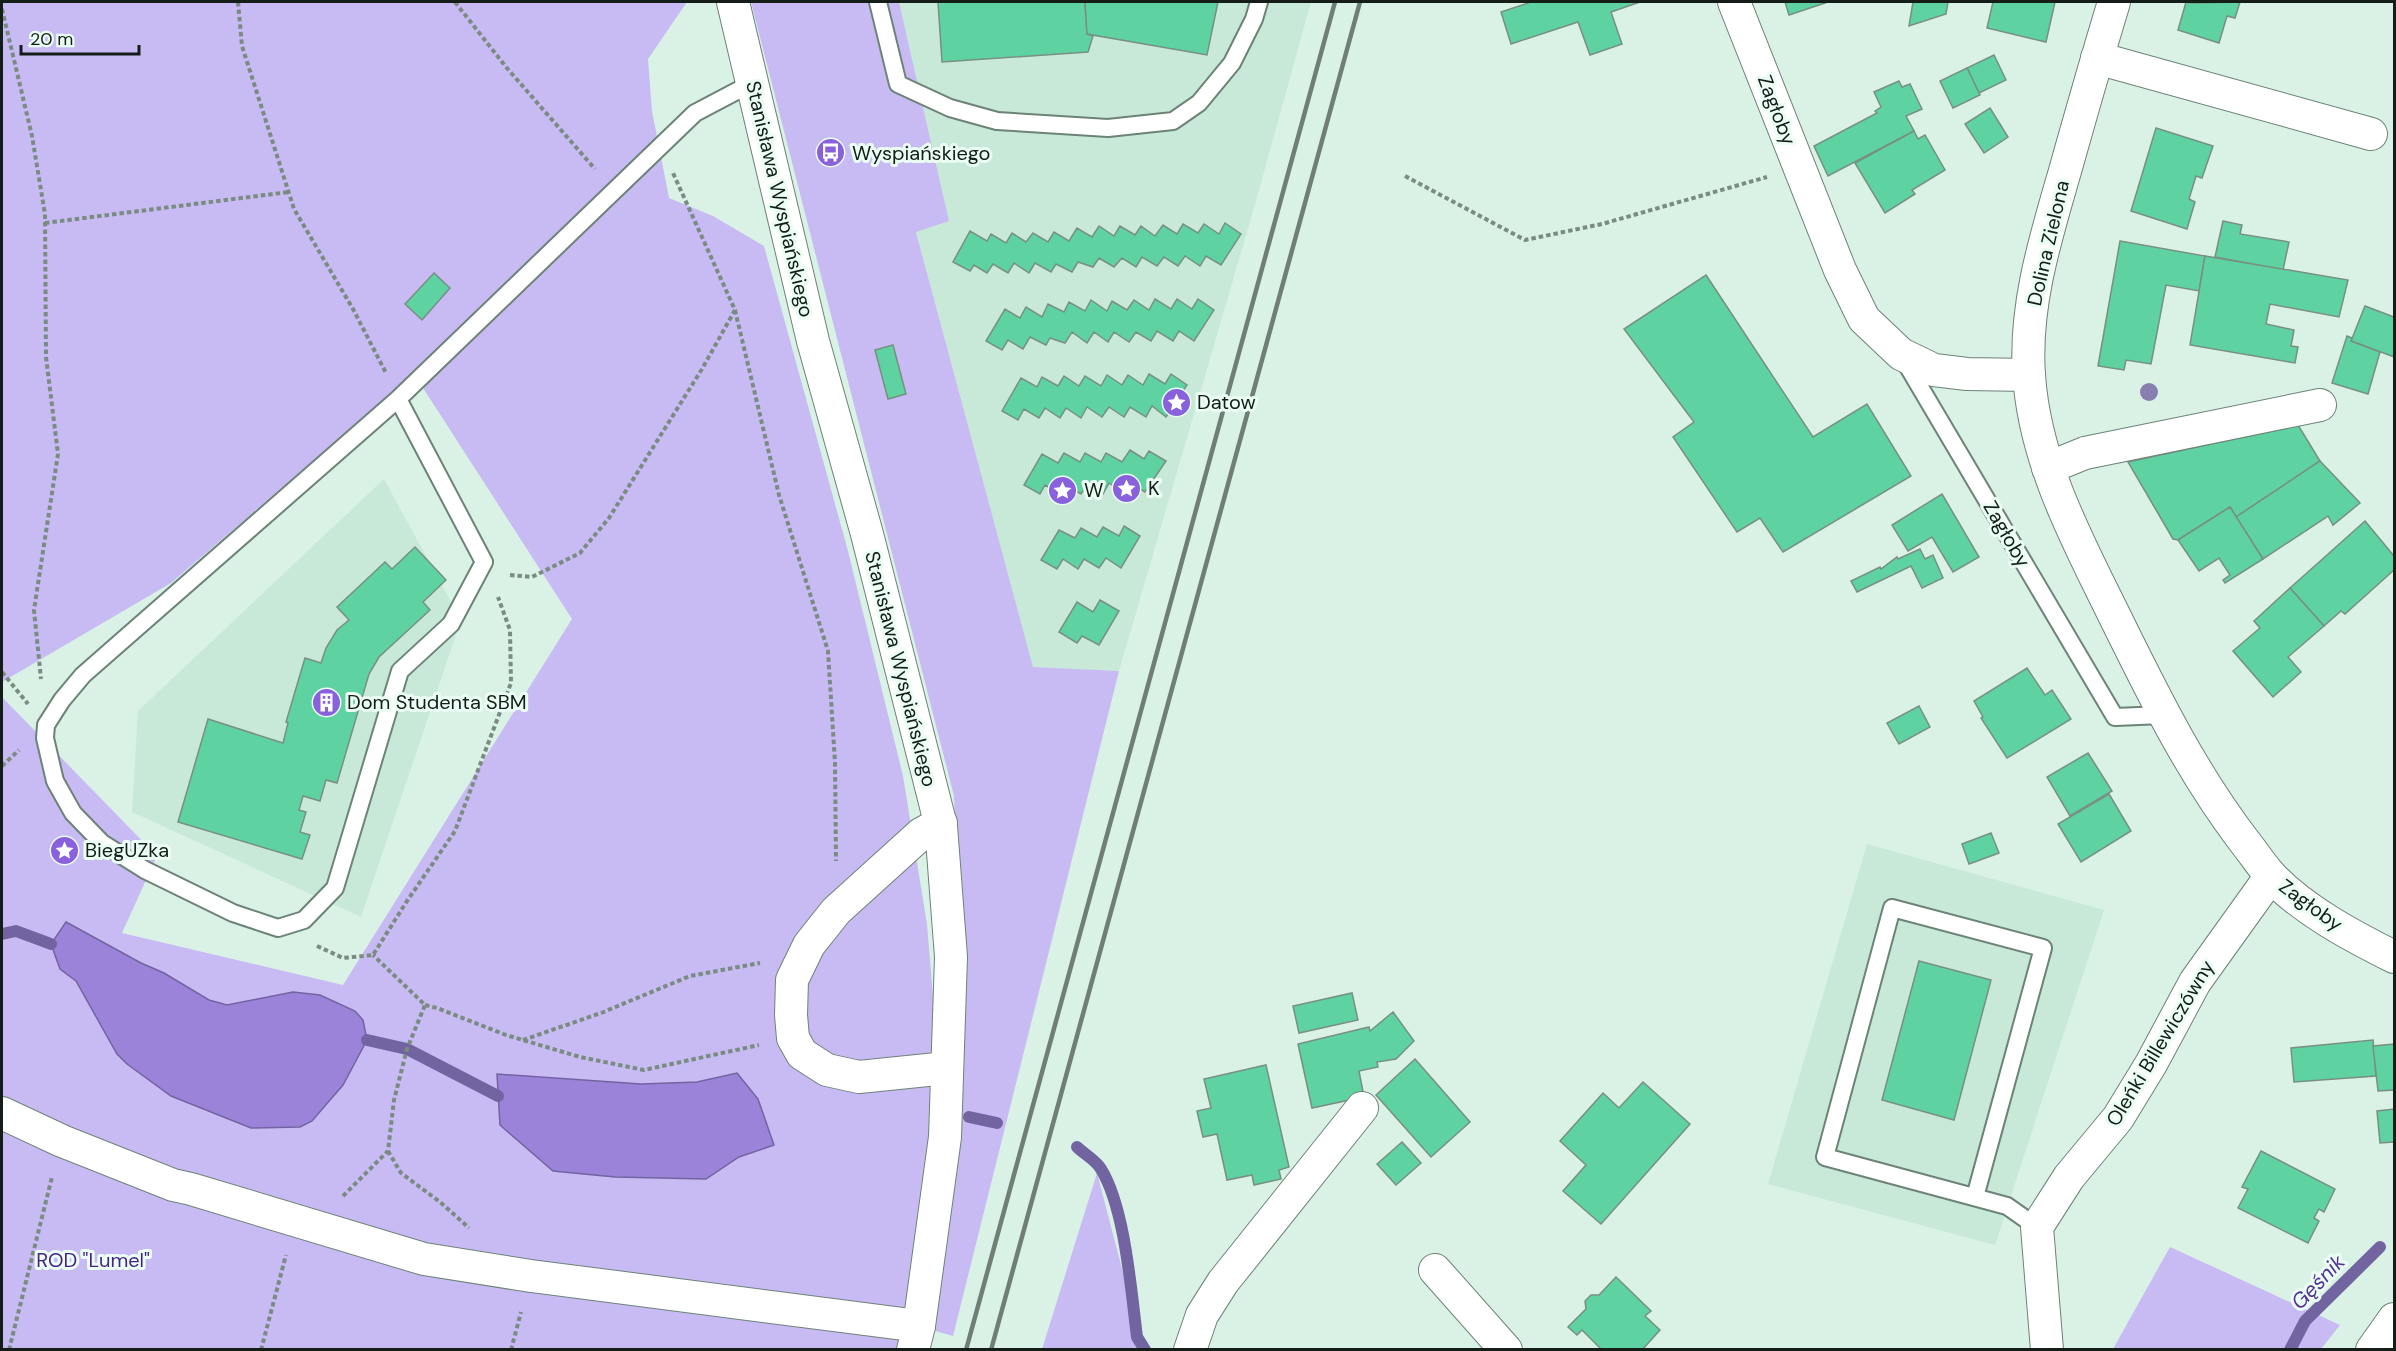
<svg xmlns="http://www.w3.org/2000/svg" width="2396" height="1351" font-family="'DM Sans',sans-serif">
<rect width="100%" height="100%" fill="#d9f2e5"/>
<g fill="#c8e9d8">
<polygon points="899,2 1311,2 1254,208 1119,671 1033,668 916,231 949,221"/>
<polygon points="384,479 461,620 361,917 132,812 138,711"/>
<polygon points="1867,844 2104,910 1995,1245 1768,1184"/>
</g>
<g fill="#c8bbf4" fill-rule="evenodd">
<path d="M2,2H687L648,59L652,111L669,198L713,216L764,246L848,551L903,776L927,924L934,1009L932,1144L908,1307L897,1349H2V697L157,856L122,933L343,985L572,619L414,374L171,583L2,682ZM737,1073L774,1145L739,1157L706,1179L615,1177L553,1171L500,1125L497,1074L641,1084L697,1082Z"/>
<polygon points="751,2 899,2 949,221 916,232 1033,667 1119,671 953,1336 925,1328 957,891 954,796"/>
<polygon points="1097,1173 1143,1349 1042,1349"/>
<polygon points="2170,1247 2340,1325 2321,1349 2113,1349"/>
</g>
<g fill="#9b83da" stroke="#7264a0" stroke-width="1.5">
<polygon points="66,922 141,963 164,973 209,1000 227,1005 293,992 320,995 355,1011 363,1020 367,1040 343,1085 312,1121 300,1127 251,1128 171,1096 127,1064 117,1054 76,981 60,969 51,944"/>
<polygon points="737,1073 758,1099 774,1145 739,1157 706,1179 615,1177 553,1171 500,1125 497,1074 641,1084 697,1082"/>
</g>
<g fill="none" stroke-linecap="round" stroke-linejoin="round">
<g stroke="#7264a0" stroke-width="12">
<polyline points="2,934 16,931 51,944"/>
<polyline points="367,1040 407,1049 498,1096"/>
<polyline points="969,1117 997,1123"/>
<path d="M1077,1147C1084,1154 1096,1160 1101,1169C1125,1208 1131,1290 1137,1337L1145,1350"/>
<polyline points="2290,1350 2305,1321 2380,1247"/>
</g>
</g>
<g fill="#5ed2a0" stroke="#788f83" stroke-width="1.5">
<polygon points="938,2 1085,2 1087,34 1093,36 1088,52 942,62"/>
<polygon points="1085,2 1218,2 1207,55 1087,34"/>
<polygon points="1531,2 1640,2 1611,12 1622,44 1590,55 1578,22 1511,44 1501,12"/>
<polygon points="1785,2 1828,2 1789,15"/>
<polygon points="1913,2 1948,2 1946,14 1909,26"/>
<polygon points="1993,2 2055,2 2046,42 1987,28"/>
<polygon points="2186,2 2192,3 2240,2 2235,18 2227,16 2219,43 2178,30"/>
<polygon points="1994,55 2006,80 1979,93 1967,68"/>
<polygon points="1967,68 1980,95 1953,108 1940,81"/>
<polygon points="1899,81 1902,87 1910,84 1922,109 1906,116 1914,131 1828,176 1814,146 1877,113 1875,111 1881,107 1874,92"/>
<polygon points="1990,108 2008,137 1984,153 1965,124"/>
<polygon points="2156,128 2213,146 2202,178 2196,176 2189,199 2195,202 2187,229 2131,211"/>
<polygon points="1914,131 1918,139 1925,135 1945,170 1912,190 1915,194 1885,213 1855,163"/>
<polygon points="2223,221 2242,225 2240,234 2289,242 2283,270 2215,257"/>
<polygon points="1225,223 1241,234 1221,265 1206,256 1200,266 1185,256 1178,266 1164,257 1157,266 1142,257 1136,267 1122,258 1114,267 1099,258 1093,267 1078,262 1072,272 1056,264 1051,272 1035,263 1029,273 1014,263 1008,273 993,264 987,273 974,265 970,271 953,262 970,231 987,241 991,234 1006,243 1012,233 1026,242 1033,233 1048,242 1054,232 1069,241 1077,228 1092,237 1099,226 1114,236 1120,226 1135,235 1141,226 1155,236 1163,225 1177,234 1183,224 1198,233 1204,224 1219,234"/>
<polygon points="2120,241 2205,256 2199,291 2166,285 2151,364 2126,360 2124,370 2098,366"/>
<polygon points="2205,256 2348,280 2339,317 2270,304 2266,324 2294,330 2291,346 2298,347 2295,363 2190,345"/>
<polygon points="434,273 450,288 422,320 405,304"/>
<polygon points="1706,275 1813,437 1867,404 1911,476 1783,552 1760,518 1737,532 1673,437 1694,422 1624,329"/>
<polygon points="1155,299 1171,309 1177,299 1192,309 1198,299 1214,310 1194,341 1179,331 1173,341 1157,331 1151,341 1136,332 1129,342 1114,332 1108,342 1094,332 1087,343 1072,332 1065,343 1050,338 1046,345 1030,337 1023,349 1008,340 1002,350 986,341 1005,309 1020,318 1026,307 1042,317 1048,304 1064,312 1069,302 1085,311 1091,300 1107,311 1112,301 1127,310 1134,300 1149,310"/>
<polygon points="2365,306 2394,317 2394,357 2351,341"/>
<polygon points="2347,336 2352,338 2351,341 2380,352 2368,394 2332,383"/>
<polygon points="893,345 906,394 888,399 875,350"/>
<polygon points="1149,374 1165,384 1171,374 1187,385 1166,417 1152,406 1146,417 1130,407 1124,417 1109,407 1102,417 1087,407 1081,418 1066,408 1060,418 1045,408 1039,418 1024,409 1018,420 1002,411 1021,378 1037,387 1042,377 1058,386 1064,376 1079,386 1085,376 1101,386 1107,375 1122,385 1128,375 1143,385"/>
<polygon points="2298,425 2320,461 2236,517 2230,507 2178,540 2173,539 2128,462"/>
<polygon points="1130,450 1144,459 1149,451 1166,461 1145,492 1130,483 1124,493 1109,483 1103,494 1088,484 1081,494 1066,485 1060,494 1045,485 1040,494 1024,485 1042,454 1058,463 1064,453 1080,462 1085,453 1101,462 1106,453 1122,462"/>
<polygon points="2320,461 2360,503 2333,525 2328,516 2263,559 2236,517"/>
<polygon points="1942,494 1979,557 1953,572 1932,537 1908,551 1892,525"/>
<polygon points="2230,507 2263,559 2225,583 2223,580 2230,575 2219,558 2199,571 2178,540"/>
<polygon points="2365,521 2394,556 2394,570 2345,614 2341,611 2324,626 2290,588"/>
<polygon points="1124,526 1140,536 1121,568 1106,558 1099,568 1084,559 1078,569 1063,559 1057,569 1041,560 1059,530 1075,538 1081,528 1097,537 1103,527 1119,536"/>
<polygon points="415,547 446,580 423,602 430,610 379,657 369,674 337,783 326,780 320,801 303,796 299,810 306,812 300,832 310,835 302,859 178,822 208,719 283,743 288,723 286,722 305,658 321,663 326,648 337,630 349,620 337,607 385,562 392,569"/>
<polygon points="1920,549 1925,559 1933,555 1943,578 1922,588 1911,566 1857,592 1851,581 1880,567 1881,569 1897,557 1898,559"/>
<polygon points="2290,588 2324,626 2288,657 2301,672 2273,697 2233,651 2260,628 2254,621"/>
<polygon points="1100,600 1119,611 1099,645 1082,636 1077,643 1059,632 1077,602 1093,612"/>
<polygon points="2027,668 2045,695 2052,690 2071,719 2007,758 1981,718 1983,717 1974,701"/>
<polygon points="1919,706 1930,727 1899,744 1887,723"/>
<polygon points="2088,753 2112,791 2070,816 2047,777"/>
<polygon points="2109,794 2131,831 2081,862 2058,824"/>
<polygon points="1991,833 1999,853 1969,864 1962,844"/>
<polygon points="1919,961 1991,980 1954,1120 1882,1100"/>
<polygon points="1352,993 1358,1020 1299,1033 1293,1006"/>
<polygon points="1393,1012 1414,1041 1396,1059 1377,1062 1378,1067 1359,1071 1364,1097 1312,1108 1298,1044 1369,1027 1370,1031"/>
<polygon points="2373,1040 2376,1076 2294,1082 2291,1048"/>
<polygon points="2394,1044 2394,1090 2378,1091 2373,1046"/>
<polygon points="1415,1059 1470,1122 1431,1157 1376,1095"/>
<polygon points="1266,1065 1289,1167 1279,1170 1281,1179 1254,1185 1252,1175 1227,1180 1217,1134 1203,1137 1197,1111 1211,1108 1204,1079"/>
<polygon points="1643,1082 1690,1124 1601,1224 1563,1191 1586,1165 1560,1141 1603,1093 1619,1108"/>
<polygon points="2394,1109 2394,1142 2380,1143 2377,1111"/>
<polygon points="1402,1142 1421,1163 1396,1185 1377,1164"/>
<polygon points="2261,1151 2335,1189 2324,1212 2319,1209 2314,1218 2319,1221 2308,1243 2238,1208 2248,1189 2242,1187"/>
<polygon points="1616,1277 1651,1311 1645,1316 1660,1330 1642,1350 1602,1350 1582,1330 1577,1335 1568,1327 1586,1309 1585,1301 1591,1295 1599,1295"/>
</g>
<g fill="none" stroke-linecap="round" stroke-linejoin="round">
<defs>
<g id="service">
<polyline points="878,2 898,84 950,108 997,121 1108,128 1173,121 1199,103 1232,63 1254,19 1259,2"/>
<polyline points="1904,360 2115,717 2163,715"/>
<polyline points="398,399 484,562 451,624 400,671 335,888 304,920 278,928 233,913 145,870 102,843 73,813 55,781 45,738 46,725 62,700 83,675 398,399 695,113 752,83"/>
<polyline points="1975,1197 2043,948 1892,908 1825,1157 2007,1206 2037,1227"/>
</g>
<g id="minor">
<polyline points="733,2 813,341 867,534 941,826 951,957 945,1137 919,1326 913,1350"/>
<polyline points="1734,2 1840,270 1864,319 1901,354 1934,370 1967,374 2029,375"/>
<path d="M2114,2C2097,58 2081,114 2065,171C2046,237 2024,305 2029,375C2035,466 2081,547 2120,627C2157,702 2193,774 2244,841C2253,852 2261,865 2271,876C2303,910 2352,936 2394,957"/>
<polyline points="2097,58 2371,134"/>
<polyline points="2048,468 2085,453 2320,405"/>
<polyline points="941,823 921,834 836,911 809,945 792,980 791,1015 793,1038 802,1054 827,1070 859,1077 947,1068"/>
<polyline points="2,1113 62,1141 173,1185 191,1189 424,1259 531,1276 919,1326"/>
<polyline points="1435,1270 1506,1350"/>
<polyline points="1190,1350 1202,1315 1223,1282 1362,1108"/>
<polyline points="2047,1350 2037,1227 2069,1177 2118,1118 2151,1064 2195,982 2271,876"/>
<polyline points="2372,1350 2394,1319"/>
</g>
</defs>
<use href="#service" stroke="#6c8377" stroke-width="20"/>
<use href="#minor" stroke="#6c8377" stroke-width="34"/>
<g stroke="#7a8b82" stroke-width="4" stroke-dasharray="4.5 3" stroke-linecap="butt">
<polyline points="238,2 242,46 294,209 353,309 386,373"/>
<polyline points="455,2 506,67 595,169"/>
<polyline points="2,9 32,136 45,214 46,357 58,454 34,610 41,679"/>
<polyline points="1405,176 1525,240 1602,224 1767,177"/>
<polyline points="45,223 289,192"/>
<polyline points="735,310 779,495 828,651 835,763 836,861"/>
<polyline points="510,575 532,577 580,553 609,518 702,369 735,310 673,173"/>
<polyline points="2,672 28,704"/>
<polyline points="2,766 19,750"/>
<polyline points="317,946 343,958 373,955 407,901 455,831 511,683 510,630 498,597"/>
<polyline points="425,1005 437,1008 506,1035 580,1057 644,1070 759,1045"/>
<polyline points="523,1040 601,1013 690,976 760,963"/>
<polyline points="388,1151 401,1173 440,1202 469,1228"/>
<polyline points="343,1196 388,1151 394,1100 407,1049 425,1005 373,955"/>
<polyline points="9,1350 52,1177"/>
<polyline points="261,1350 286,1255"/>
<polyline points="511,1350 521,1312"/>
</g>
<use href="#service" stroke="#fff" stroke-width="16"/>
<use href="#minor" stroke="#fff" stroke-width="32"/>
<g stroke="#6f7f76" stroke-width="4.5">
<polyline points="966,1350 1335,2"/>
<polyline points="991,1350 1360,2"/>
</g>
</g>
<circle fill="#897eb0" cx="2149" cy="392" r="9"/>
<defs>
<symbol id="bus-disc" viewBox="-11 -11 22 22"><circle r="9.5" fill="#8961dc" stroke="#eafef3"/><path d="M-5-6H5V4H4V6H2V4H-2V6H-4V4H-5ZM-3.5-4V0h7V-4ZM-3.5 1.2v1.5H-2V1.2ZM2 1.2v1.5H3.5V1.2Z" fill="#fff"/></symbol>
<symbol id="sight-disc" viewBox="-11 -11 22 22"><circle r="9.5" fill="#8961dc" stroke="#eafef3"/><path d="M0-6L1.8-2.2L6-1.7L2.9 1.2L3.7 5.4L0 3.3L-3.7 5.4L-2.9 1.2L-6-1.7L-1.8-2.2Z" fill="#fff"/></symbol>
<symbol id="building-disc" viewBox="-11 -11 22 22"><circle r="9.5" fill="#8961dc" stroke="#eafef3"/><path d="M-4-6H4V6H1V3H-1V6H-4ZM-2.5-4.3h1.7v1.8h-1.7ZM.8-4.3h1.7v1.8H.8ZM-2.5-1h1.7V.8h-1.7ZM.8-1h1.7V.8H.8Z" fill="#fff"/></symbol>
</defs>
<g fill-rule="evenodd">
<use href="#bus-disc" x="814" y="136" width="33" height="33"/>
<use href="#sight-disc" x="1160" y="386" width="33" height="33"/>
<use href="#sight-disc" x="1110" y="472" width="33" height="33"/>
<use href="#sight-disc" x="1046" y="474" width="33" height="33"/>
<use href="#building-disc" x="310" y="686" width="33" height="33"/>
<use href="#sight-disc" x="48" y="834" width="33" height="33"/>
</g>
<g text-anchor="middle" stroke-width="6" stroke-linejoin="round" paint-order="stroke">
<g font-size="20" fill="#141d18" stroke="#eafef3">
<text transform="translate(1777 110) rotate(69)" y="7">Zagłoby</text>
<text transform="translate(780 199) rotate(77)" y="7">Stanisława Wyspiańskiego</text>
<text transform="translate(2048 243) rotate(-77)" y="7">Dolina Zielona</text>
<text transform="translate(2007 534) rotate(60)" y="7">Zagłoby</text>
<text transform="translate(901 669) rotate(76)" y="7">Stanisława Wyspiańskiego</text>
<text transform="translate(2311 905) rotate(36)" y="7">Zagłoby</text>
<text transform="translate(2160 1043) rotate(-59)" y="7">Oleńki Billewiczówny</text>
</g>
<g font-size="20" fill="#141d18" stroke="#eafef3" text-anchor="start">
<text x="852" y="160">Wyspiańskiego</text>
<text x="1197" y="409">Datow</text>
<text x="1148" y="495">K</text>
<text x="1084" y="497">W</text>
<text x="347" y="709">Dom Studenta SBM</text>
<text x="85" y="857">BiegUZka</text>
</g>
<g font-size="20" fill="#471f85" stroke="#eafef3">
<text x="93" y="1267">ROD "Lumel"</text>
</g>
<g font-size="21" font-style="italic" fill="#563298" stroke="#eafef3">
<text transform="translate(2318 1282) rotate(-46)" y="7">Gęśnik</text>
</g>
</g>
<rect width="2396" height="1351" fill="none" stroke="#141d18" stroke-width="6"/>
<path d="M21 45v9h118v-9" fill="none" stroke="#141d18" stroke-width="3"/>
<text x="30" y="45" font-size="18" fill="#141d18" stroke="#eafef3" stroke-width="4.5" paint-order="stroke">20 m</text>
</svg>
